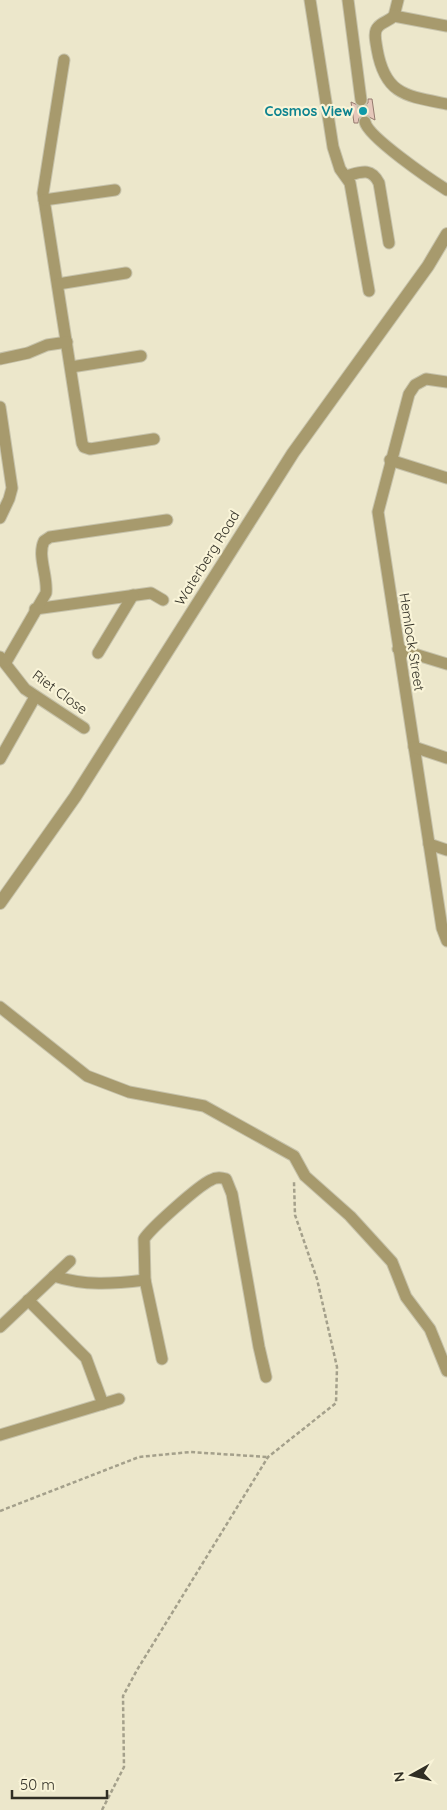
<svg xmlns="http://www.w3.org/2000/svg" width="447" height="1810" font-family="Quicksand,sans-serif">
<rect width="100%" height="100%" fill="#ece7cb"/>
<polygon fill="#e5c7ba" stroke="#957b6f" points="368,99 372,99 375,120 365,115 359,118 358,123 354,123 351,102 362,107 368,103"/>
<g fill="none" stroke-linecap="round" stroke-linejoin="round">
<polyline stroke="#c6c2aa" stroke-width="11" stroke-dasharray="11 5.5" stroke-linecap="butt" points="361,100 365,122"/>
<defs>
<g id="minor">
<polyline points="310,0 333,147 340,169 350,183 369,291"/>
<polyline points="348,0 361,100"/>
<path d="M398,0L394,16C389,21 382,22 378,27C373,32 376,42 377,49C385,95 406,96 447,104"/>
<polyline points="394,16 447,26"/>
<polyline points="64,60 43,193 82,443 84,447 90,449 154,439"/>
<path d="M365,122C368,137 431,180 447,190"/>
<path d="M346,176C361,172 371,167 379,183L389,243"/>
<polyline points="44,200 115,190"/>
<polyline points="58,284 126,273"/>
<polyline points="0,359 28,353 47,345 67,342"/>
<polyline points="71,367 141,356"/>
<polyline points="447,382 426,379 415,385 409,394 378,512 442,928 447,941"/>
<polyline points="0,407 12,488 9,499 0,518"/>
<polyline points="390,460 447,478"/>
<polyline points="35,609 151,593 163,600"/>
<polyline points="398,649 447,664"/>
<polyline points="98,653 133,595"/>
<polyline points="0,657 25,689 84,728"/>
<path d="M6,662L46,593C48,576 37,556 44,541L50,537L167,520"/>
<polyline points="414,747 447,758"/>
<polyline points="0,759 35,697"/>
<polyline points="429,844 447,850"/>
<polyline points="0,1007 87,1076 129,1092 204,1106 294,1156 305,1176 350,1216 392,1262 406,1297 430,1329 447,1371"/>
<path d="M54,1276C85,1286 112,1284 145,1280"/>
<polyline points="28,1300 86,1358 103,1404"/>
<polyline points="0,1327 70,1261"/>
<path d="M162,1359L145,1280L144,1239C151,1228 198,1186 211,1180C216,1177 220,1177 226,1179L232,1194L259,1347L266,1377"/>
<polyline points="0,1435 119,1399"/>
</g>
<polyline id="tertiary" points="0,903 75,797 293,453 428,266 447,234"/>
</defs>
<use href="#minor" stroke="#c6c2aa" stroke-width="13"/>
<use href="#tertiary" stroke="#c6c2aa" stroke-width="14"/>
<g stroke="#a4a08b" stroke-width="2.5" stroke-dasharray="4 2.5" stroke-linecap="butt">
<polyline points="0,1511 139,1457 190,1452 268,1457"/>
<polyline points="102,1810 124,1767 123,1696 137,1670 268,1457 336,1403 337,1367 317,1279 295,1215 294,1182"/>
</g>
<use href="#minor" stroke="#a79a6d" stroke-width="11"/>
<use href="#tertiary" stroke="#a79a6d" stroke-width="12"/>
</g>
<circle fill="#0f9aa8" stroke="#f9f4d8" stroke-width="2" cx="363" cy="111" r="5"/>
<g text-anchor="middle" stroke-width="4.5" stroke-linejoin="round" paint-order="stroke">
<g font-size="14" font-weight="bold" fill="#0d838f" stroke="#f9f4d8" text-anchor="end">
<text x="353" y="116">Cosmos View</text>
</g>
<g font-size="14" fill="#302e24" stroke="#f9f4d8">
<text transform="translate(207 558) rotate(-58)" y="5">Waterberg Road</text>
<text transform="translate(412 642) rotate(81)" y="5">Hemlock Street</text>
<text transform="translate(60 692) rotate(36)" y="5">Riet Close</text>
</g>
</g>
<g transform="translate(412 1775) rotate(262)" stroke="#f9f4d8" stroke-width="4" paint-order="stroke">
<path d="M0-4L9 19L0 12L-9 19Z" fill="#302e24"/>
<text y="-8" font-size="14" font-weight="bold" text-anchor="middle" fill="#302e24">N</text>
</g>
<path d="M12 1790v8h95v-8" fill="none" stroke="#302e24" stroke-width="2.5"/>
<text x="20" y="1790" font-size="15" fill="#302e24" stroke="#f9f4d8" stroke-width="4" paint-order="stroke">50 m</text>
</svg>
